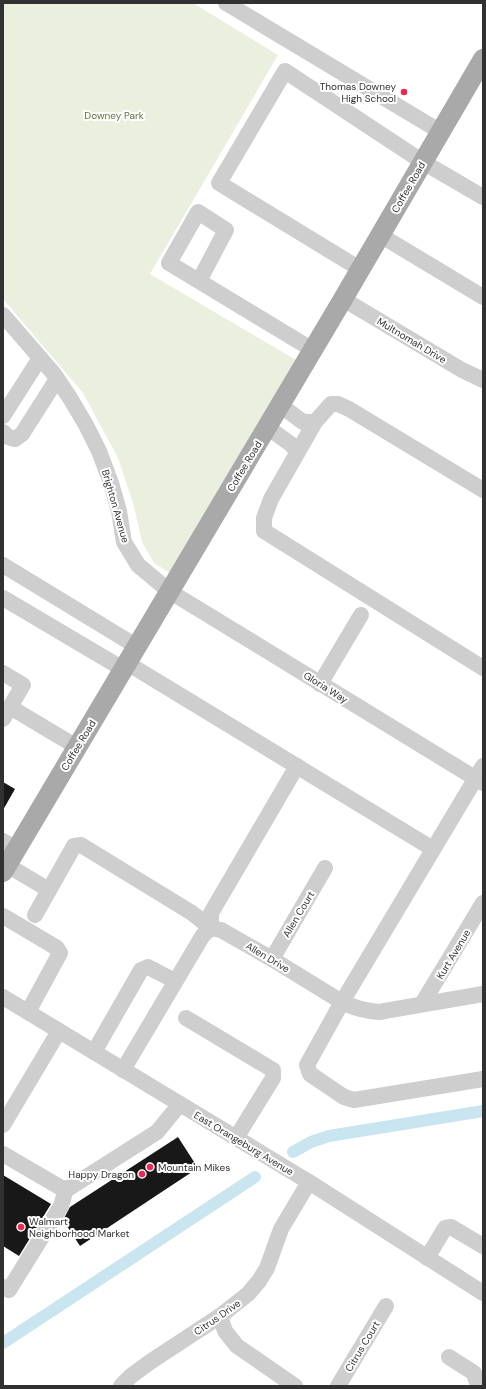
<svg xmlns="http://www.w3.org/2000/svg" width="486" height="1389" font-family="'DM Sans',sans-serif">
<rect width="100%" height="100%" fill="#fff"/>
<polygon fill="#eaefde" points="3,3 193,3 278,55 150,274 296,360 170,573 154,563 142,542 134,506 118,458 83,393 3,299"/>
<g fill="none" stroke-linecap="round" stroke-linejoin="round">
<g stroke="#c9e6f0" stroke-width="12">
<polyline points="293,1152 311,1142 329,1136 483,1111"/>
<polyline points="3,1343 255,1177"/>
</g>
</g>
<g fill="#181818">
<polygon points="3,782 15,789 3,810"/>
<polygon points="178,1137 198,1168 80,1246 63,1220 70,1207"/>
<polygon points="3,1175 51,1204 19,1256 3,1246"/>
</g>
<g fill="none" stroke-linecap="round" stroke-linejoin="round">
<g stroke="#cecece" stroke-width="16">
<polyline points="226,3 441,132"/>
<polyline points="380,235 483,297"/>
<polyline points="360,269 219,183 285,71 423,162 483,197"/>
<polyline points="199,281 226,230 198,212 169,263 313,350"/>
<polyline points="343,299 462,370 483,380"/>
<polyline points="3,315 54,374 70,398 86,425 99,451 111,483 119,511 124,542 138,565 169,591 483,783"/>
<polyline points="280,405 303,422 315,422"/>
<polyline points="3,416 40,358"/>
<polyline points="267,427 292,445 297,452"/>
<polyline points="3,432 8,437 15,439 22,434 57,379"/>
<polyline points="483,490 349,409 338,404 331,404 315,422 271,499 264,518 264,531 483,668"/>
<polyline points="3,565 136,646"/>
<polyline points="3,598 123,669"/>
<polyline points="127,663 433,849"/>
<polyline points="3,673 23,685 10,707"/>
<polyline points="320,684 361,615"/>
<polyline points="3,719 10,707 77,747"/>
<polyline points="483,766 342,1002 307,1065 310,1074 344,1097 354,1100 483,1079"/>
<polyline points="3,841 16,849"/>
<polyline points="7,865 49,890"/>
<polyline points="35,915 74,846 81,845 192,913 211,928"/>
<polyline points="3,916 57,948 60,953 28,1012"/>
<polyline points="211,928 211,913 297,766"/>
<polyline points="272,959 325,868"/>
<polyline points="3,997 309,1182 483,1293"/>
<polyline points="422,1004 483,903"/>
<polyline points="186,1018 273,1070 273,1078 236,1138"/>
<polyline points="94,1052 141,970 148,967 175,981"/>
<path d="M123,1070L203,935L211,928L221,930L272,959L342,1002C354,1008 365,1011 379,1012L483,994"/>
<polyline points="3,1125 59,1031"/>
<polyline points="3,1154 63,1189 69,1188 157,1132 180,1104"/>
<polyline points="427,1258 445,1228 451,1227 483,1246"/>
<polyline points="3,1287 9,1290 61,1206 66,1189"/>
<polyline points="220,1316 225,1331 237,1346 295,1386"/>
<polyline points="449,1357 474,1373 476,1380 483,1386"/>
<polyline points="121,1386 131,1376 150,1362 220,1316 248,1294 259,1281 267,1268 281,1229 309,1182"/>
<polyline points="338,1386 386,1306"/>
</g>
<polyline stroke="#a9a9a9" stroke-width="20" points="3,872 343,299 483,59"/>
</g>
<g fill="#f42753" stroke="#fff" stroke-width="1.5">
<circle cx="404" cy="92" r="4"/>
<circle cx="150" cy="1167" r="4"/>
<circle cx="142" cy="1174" r="4"/>
<circle cx="21" cy="1227" r="4"/>
</g>
<g text-anchor="middle" stroke-width="4" stroke-linejoin="round" paint-order="stroke">
<g font-size="10" fill="#313131" stroke="#fff" text-anchor="end">
<text x="396" y="90">Thomas Downey<tspan x="396" dy="12">High School</tspan></text>
<text x="158" y="1171" text-anchor="start">Mountain Mikes</text>
<text x="134" y="1178">Happy Dragon</text>
<text x="29" y="1225" text-anchor="start">Walmart<tspan x="29" dy="12">Neighborhood Market</tspan></text>
</g>
<g font-size="10" fill="#5c723a" stroke="#fff">
<text x="114" y="119">Downey Park</text>
</g>
<g font-size="10" fill="#313131" stroke="#fff">
<text transform="translate(408 187) rotate(-60)" y="4">Coffee Road</text>
<text transform="translate(412 340) rotate(31)" y="4">Multnomah Drive</text>
<text transform="translate(244 466) rotate(-59)" y="4">Coffee Road</text>
<text transform="translate(116 506) rotate(74)" y="4">Brighton Avenue</text>
<text transform="translate(326 687) rotate(32)" y="4">Gloria Way</text>
<text transform="translate(78 745) rotate(-59)" y="4">Coffee Road</text>
<text transform="translate(298 914) rotate(-59)" y="4">Allen Court</text>
<text transform="translate(453 954) rotate(-59)" y="4">Kurt Avenue</text>
<text transform="translate(268 957) rotate(31)" y="4">Allen Drive</text>
<text transform="translate(244 1143) rotate(31)" y="4">East Orangeburg Avenue</text>
<text transform="translate(217 1317) rotate(-35)" y="4">Citrus Drive</text>
<text transform="translate(362 1346) rotate(-59)" y="4">Citrus Court</text>
</g>
</g>
<rect width="486" height="1389" fill="none" stroke="#313131" stroke-width="8"/>
</svg>
